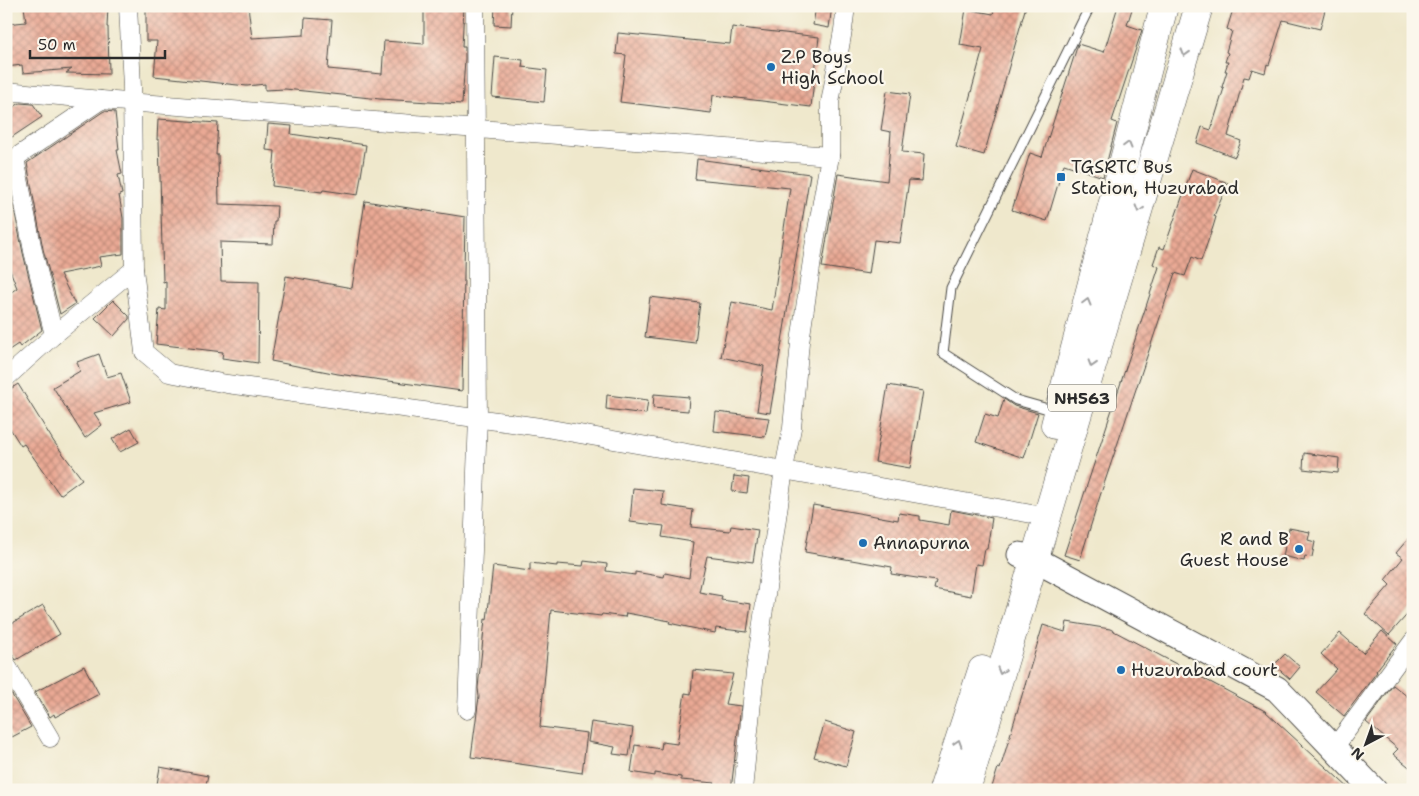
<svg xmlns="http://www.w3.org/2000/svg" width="1419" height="796" font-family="'Shantell Sans',sans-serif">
<defs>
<pattern id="building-cross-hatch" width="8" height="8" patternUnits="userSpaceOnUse" patternTransform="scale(1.25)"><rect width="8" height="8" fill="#eaa994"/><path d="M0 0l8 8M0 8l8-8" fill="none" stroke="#be8a79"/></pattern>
</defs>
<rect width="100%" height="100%" fill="#fbf7ec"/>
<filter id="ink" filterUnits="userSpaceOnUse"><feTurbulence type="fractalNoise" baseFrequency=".02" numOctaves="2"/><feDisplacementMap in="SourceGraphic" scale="10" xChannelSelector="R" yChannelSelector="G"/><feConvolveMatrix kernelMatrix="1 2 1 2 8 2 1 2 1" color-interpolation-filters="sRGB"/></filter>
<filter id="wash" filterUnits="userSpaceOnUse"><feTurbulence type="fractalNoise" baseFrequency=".0096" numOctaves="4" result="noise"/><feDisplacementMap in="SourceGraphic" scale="20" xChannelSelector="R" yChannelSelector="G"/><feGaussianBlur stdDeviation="1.12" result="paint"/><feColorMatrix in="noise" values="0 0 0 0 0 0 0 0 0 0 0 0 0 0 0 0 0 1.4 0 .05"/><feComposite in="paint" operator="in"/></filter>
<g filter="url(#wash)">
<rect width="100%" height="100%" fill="#efe8cc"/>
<g id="blocks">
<g fill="url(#building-cross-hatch)">
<polygon points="24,6 108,6 107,27 108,27 109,74 66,73 72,69 23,73 22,65 6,67 6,24 26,22"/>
<polygon points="232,6 248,6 252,38 304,35 305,18 332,20 328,69 382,74 384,41 424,44 424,6 464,6 462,47 465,47 465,59 462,104 380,99 285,89 265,90 265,84 247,86 154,76 157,41 146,41 146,7 232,8"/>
<polygon points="495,6 512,6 511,26 494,25"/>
<polygon points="816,6 832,6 829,28 813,25"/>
<polygon points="995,6 1026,6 984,155 956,147 983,49 960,45 966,9 993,14"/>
<polygon points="1118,6 1133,6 1127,25 1142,30 1112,121 1117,123 1103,177 1064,164 1047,221 1012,210 1030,153 1042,157 1078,44 1104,52"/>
<polygon points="1234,6 1326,6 1320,29 1283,20 1269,65 1267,64 1265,73 1252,69 1249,78 1244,77 1228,136 1241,141 1235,157 1197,143 1202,127 1211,130 1224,88 1222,87 1227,71 1225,71 1228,62 1225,62 1228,53 1226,52 1232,31 1227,29"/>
<polygon points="732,27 819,37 811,107 713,95 711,113 620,102 626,55 616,54 618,33 730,44"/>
<polygon points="495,57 523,60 522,67 547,70 544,102 492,97"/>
<polygon points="887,91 910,94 902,152 924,154 922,181 909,180 900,243 874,240 869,274 822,267 838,174 887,181 891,132 881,130"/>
<polygon points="20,103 33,104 42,117 6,141 6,112"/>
<polygon points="104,111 115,112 119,150 117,150 122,174 118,175 122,194 119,195 123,218 123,254 99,257 101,266 60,274 75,304 60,314 43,249 27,163"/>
<polygon points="158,119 218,123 216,155 218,155 219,204 277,206 276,221 274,221 273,244 220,242 221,281 259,282 258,363 222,358 223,352 156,344 159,309 166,310 166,281 163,282 159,140 157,140"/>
<polygon points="268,124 292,126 291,134 366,145 358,195 323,190 322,192 272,186 275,151 266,150"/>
<polygon points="697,159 810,174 770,413 757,411 764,366 721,357 732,302 772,310 790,188 695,179"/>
<polygon points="1192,169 1228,183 1214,216 1216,217 1213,227 1201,261 1192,257 1185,276 1175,273 1100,496 1080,560 1064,555 1159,267 1153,264 1159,247 1164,249"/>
<polygon points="7,174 23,253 42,330 20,347 18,344 6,352 6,296 17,288 6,260"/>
<polygon points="365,201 465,217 462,391 338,374 271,361 286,276 352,288"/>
<polygon points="650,297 700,303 695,343 645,337"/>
<polygon points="113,300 129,316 129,319 114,336 95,318"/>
<polygon points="99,354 107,377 121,373 131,402 94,413 102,425 85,438 53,387 80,371 77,362"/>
<polygon points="18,384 54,442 82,479 60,495 24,444 21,446 6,422 6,392"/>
<polygon points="888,385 923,391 910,468 875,462"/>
<polygon points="654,394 689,397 688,411 653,408"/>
<polygon points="607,395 648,400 646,414 606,409"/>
<polygon points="1004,399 1014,406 1038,413 1024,458 976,442 985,414 998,418"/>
<polygon points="716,412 769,418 765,437 714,431"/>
<polygon points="131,428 139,442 120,452 112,439"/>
<polygon points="1304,453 1339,458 1338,473 1303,469"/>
<polygon points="734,476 749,478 747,493 732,491"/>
<polygon points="633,488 663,491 662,505 693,510 691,527 730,531 731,526 758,530 753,562 707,556 699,592 722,596 721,600 751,604 747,632 716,628 715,633 669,623 670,621 626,613 625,617 602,614 601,616 551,610 540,727 587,733 582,773 471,757 479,697 478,688 485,619 487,620 493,566 530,571 530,563 557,566 557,564 583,566 584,561 607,564 606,571 635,575 635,572 664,577 665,573 689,578 693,542 662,537 664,526 630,522"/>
<polygon points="813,505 898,520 899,513 920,516 920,520 949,525 951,510 992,518 987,549 985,549 982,565 976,564 971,596 934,589 936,581 891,574 892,567 805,552"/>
<polygon points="1289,528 1310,532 1308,540 1315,542 1312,557 1305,556 1304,561 1283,556"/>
<polygon points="1413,533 1413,608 1389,635 1365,614 1390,585 1385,580 1403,558 1396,553"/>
<polygon points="43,605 60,634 16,660 6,645 6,627"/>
<polygon points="1067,622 1110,629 1265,711 1351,790 991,790 998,768 1000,769 1043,625 1065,632"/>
<polygon points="1382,631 1397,644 1376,671 1377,672 1344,716 1316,692 1337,669 1321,654 1340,633 1363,653"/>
<polygon points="1285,654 1300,667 1290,679 1274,665"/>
<polygon points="84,666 99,694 55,717 54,714 50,717 35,692"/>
<polygon points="693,670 733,674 725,704 741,706 731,790 714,790 715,783 681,780 681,777 655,773 655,776 631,772 635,745 661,749 662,742 677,744 685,693 691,694"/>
<polygon points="6,685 31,727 12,737 6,727"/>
<polygon points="1393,685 1413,701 1413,770 1393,754 1398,749 1366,722"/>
<polygon points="591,722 633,728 629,756 613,754 615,747 588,742"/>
<polygon points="825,722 856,732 846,766 814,757"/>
<polygon points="160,767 208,776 205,790 156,790"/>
</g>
</g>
</g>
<g filter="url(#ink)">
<use href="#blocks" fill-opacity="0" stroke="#484743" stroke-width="1"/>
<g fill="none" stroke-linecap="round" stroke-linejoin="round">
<defs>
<polyline id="lane" points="1055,411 1016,400 943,353 951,288 1090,6"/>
<g id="street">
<polyline points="128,6 132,87 134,269 144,352 169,373 227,384 540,427 1032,514 1047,518"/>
<polyline points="6,91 101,100 830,156"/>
<polyline points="15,158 33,251 54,335"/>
<polyline points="6,164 101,100"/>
<polyline points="6,378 54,335 134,269"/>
<polyline points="6,664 50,738"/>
<polyline points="467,710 478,418 475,6"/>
<polyline points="1334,748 1413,641"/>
<polyline points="743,790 755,672 784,469 792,428 800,342 814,247 830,156 830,103 843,30 846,6"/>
</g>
<polyline id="secondary" points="1020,555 1034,559 1277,689 1374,790"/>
<g id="highway">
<polyline points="1055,425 1164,6"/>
<polyline points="943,790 982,670"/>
<polyline points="966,790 1199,6"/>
</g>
</defs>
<use href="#lane" stroke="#484743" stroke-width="11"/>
<use href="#street" stroke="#484743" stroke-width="19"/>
<use href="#secondary" stroke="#484743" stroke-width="27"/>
<use href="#highway" stroke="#484743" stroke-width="29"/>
<use href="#lane" stroke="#fff" stroke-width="9"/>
<use href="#street" stroke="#fff" stroke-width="18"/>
<use href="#secondary" stroke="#fff" stroke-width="25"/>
<use href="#highway" stroke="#fff" stroke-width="28"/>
</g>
<defs><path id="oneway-chevron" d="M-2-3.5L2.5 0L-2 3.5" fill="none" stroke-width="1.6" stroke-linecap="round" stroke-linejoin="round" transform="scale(1.25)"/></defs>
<g stroke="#a0a0a0">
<use href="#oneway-chevron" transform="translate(1185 53) rotate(107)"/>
<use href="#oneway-chevron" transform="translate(1128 145) rotate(-75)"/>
<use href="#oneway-chevron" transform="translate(1139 209) rotate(107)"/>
<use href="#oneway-chevron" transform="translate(1087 302) rotate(-75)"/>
<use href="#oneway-chevron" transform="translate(1092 364) rotate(107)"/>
<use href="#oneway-chevron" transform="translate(1001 671) rotate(106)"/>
<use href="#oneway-chevron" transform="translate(958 743) rotate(-72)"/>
</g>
</g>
<g fill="#1f6fb2" stroke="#fbf7ec" stroke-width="2">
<circle cx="771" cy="67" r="5"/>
<rect x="1056" y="172" width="10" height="10" rx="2.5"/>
<circle cx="863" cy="543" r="5"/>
<circle cx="1299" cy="549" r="5"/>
<circle cx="1121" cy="670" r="5"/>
</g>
<g text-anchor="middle" stroke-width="4.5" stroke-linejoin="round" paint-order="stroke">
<rect fill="#fbf7ec" stroke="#696865" stroke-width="1" x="1048" y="384.5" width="68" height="27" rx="4"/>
<g font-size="16" font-weight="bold" fill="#2b2b2b">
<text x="1082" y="404">NH563</text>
</g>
<g font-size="18" fill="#2b2b2b" stroke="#fbf7ec" text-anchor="start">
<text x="781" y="63">Z.P Boys<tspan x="781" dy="21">High School</tspan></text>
<text x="1071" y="173">TGSRTC Bus<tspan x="1071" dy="21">Station, Huzurabad</tspan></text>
<text x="1289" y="545" text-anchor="end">R and B<tspan x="1289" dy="21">Guest House</tspan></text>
<text x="873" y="549">Annapurna</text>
<text x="1131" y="676">Huzurabad court</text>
</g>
</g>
<rect width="1419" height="796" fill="none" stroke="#fbf7ec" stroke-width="25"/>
<g transform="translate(1366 744) rotate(221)" stroke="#fbf7ec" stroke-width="4" paint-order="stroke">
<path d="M0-4L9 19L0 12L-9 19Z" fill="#2b2b2b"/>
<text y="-8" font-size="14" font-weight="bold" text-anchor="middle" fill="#2b2b2b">N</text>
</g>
<path d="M30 50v8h135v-8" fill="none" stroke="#2b2b2b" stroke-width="2.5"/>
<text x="38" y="50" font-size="15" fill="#2b2b2b" stroke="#fbf7ec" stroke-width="4" paint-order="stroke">50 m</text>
</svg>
